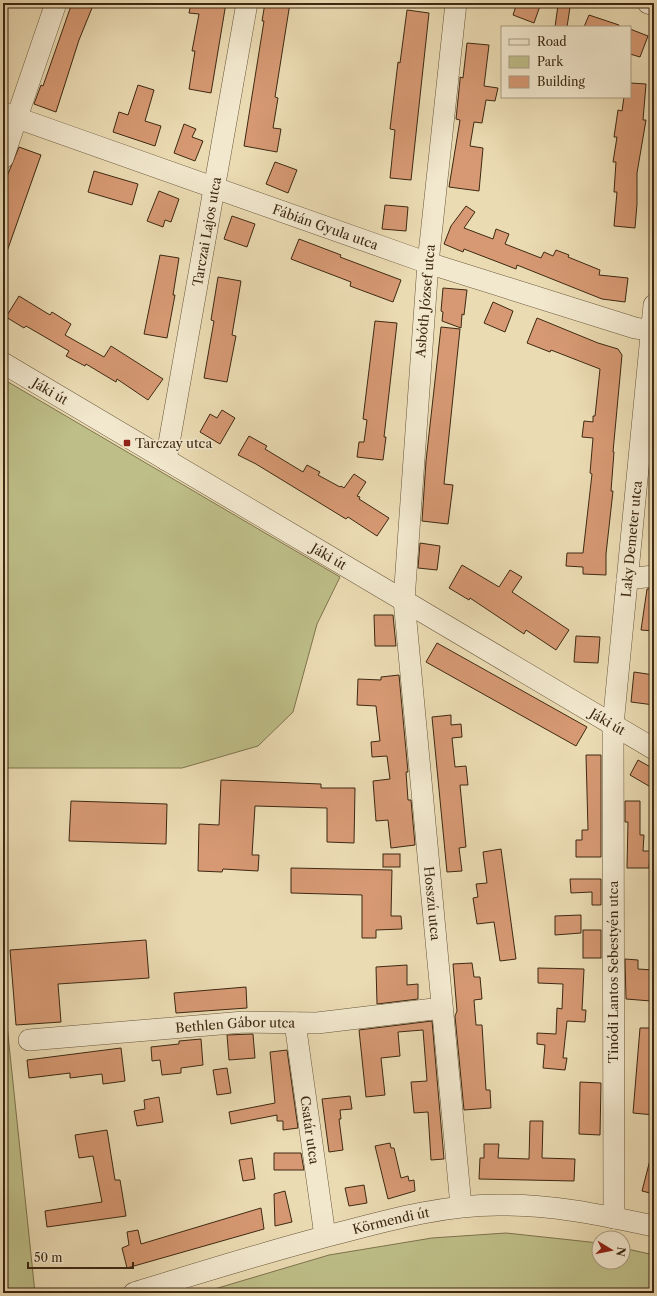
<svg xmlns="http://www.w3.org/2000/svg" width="657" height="1296" font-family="'Libre Caslon Text',serif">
<rect width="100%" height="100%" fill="#ebdbb3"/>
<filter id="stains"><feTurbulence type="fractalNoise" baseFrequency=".005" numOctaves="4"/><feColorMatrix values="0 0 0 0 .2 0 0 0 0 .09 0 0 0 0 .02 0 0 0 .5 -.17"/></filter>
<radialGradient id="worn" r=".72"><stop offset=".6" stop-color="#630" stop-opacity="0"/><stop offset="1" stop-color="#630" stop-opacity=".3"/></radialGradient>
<g fill="#bebe88" stroke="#7e744d">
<polygon points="3,379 340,577 317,624 293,712 258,746 182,768 3,768"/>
<polygon points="3,987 35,1293 5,1293 3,1270"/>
<polygon points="506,1233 599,1243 599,1262 623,1262 623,1248 654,1255 654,1293 201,1293 329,1255 432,1238"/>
</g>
<g fill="#d69973" stroke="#3d2912">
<polygon points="72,3 94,3 79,40 56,112 34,104 41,85 43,86"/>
<polygon points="191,3 226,3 211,93 189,89 195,51 192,51 199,14 189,13"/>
<polygon points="265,3 290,3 275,97 278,98 273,128 281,129 277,152 244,146 264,21 262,21"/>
<polygon points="517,3 541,3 534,23 513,15"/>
<polygon points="558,5 570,7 567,27 555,27"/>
<polygon points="407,10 429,13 411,180 390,178 395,130 390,129 398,62 400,63"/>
<polygon points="589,15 619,25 619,27 584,27"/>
<polygon points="630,29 648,36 640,57 630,54"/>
<polygon points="467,43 489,45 484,86 498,88 495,101 486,100 482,123 474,122 470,146 483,148 479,191 449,187 460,120 456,119 460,80 460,77 463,78"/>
<polygon points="630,83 646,84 643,120 646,120 637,173 637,204 635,228 614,226 617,192 614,192 616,162 613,162 617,137 614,137 618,110 622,111 624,97 630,97"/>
<polygon points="138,85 154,90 145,121 161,126 155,146 113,132 119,112 128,115"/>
<polygon points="184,124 196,129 192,137 203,141 195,161 174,153"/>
<polygon points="19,147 41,155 5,257 3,257 3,186"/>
<polygon points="275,162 297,170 288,193 266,184"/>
<polygon points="94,171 138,184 132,205 88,192"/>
<polygon points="159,191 179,199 171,222 165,220 163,227 147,221"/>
<polygon points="385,205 408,207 406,231 382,229"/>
<polygon points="466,206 475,212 464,228 493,239 496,229 509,234 505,244 541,258 544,252 553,256 556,250 569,255 568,257 600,270 599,275 628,278 625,302 602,299 517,265 516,269 464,249 463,252 444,244 451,226"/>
<polygon points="232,216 255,224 247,247 224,239"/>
<polygon points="299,239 341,255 340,257 401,280 393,302 350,286 351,282 291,259"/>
<polygon points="160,255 179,258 173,295 175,295 167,338 144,334"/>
<polygon points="218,277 241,281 232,335 236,336 227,382 204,378 214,321 211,320"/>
<polygon points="443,288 467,290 464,315 462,314 461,328 442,321 443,312 441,311"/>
<polygon points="19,296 50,315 52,312 71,324 65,335 104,357 111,346 163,379 148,400 117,379 116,382 86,364 85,366 66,356 69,351 26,326 24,328 6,317"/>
<polygon points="493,302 513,311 505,332 484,323"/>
<polygon points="537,318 598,343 618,349 622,355 613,452 614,452 611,491 613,491 606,554 606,575 583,574 583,567 566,566 567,553 583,553 592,474 590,473 593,438 582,437 584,421 593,422 593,416 595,416 600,369 551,350 550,352 527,343"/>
<polygon points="375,321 397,323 384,437 386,437 383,460 357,457 359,442 364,442 367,420 363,419"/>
<polygon points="441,327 460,329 444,484 453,485 448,524 422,521 426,461"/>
<polygon points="222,410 235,418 220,444 200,432 210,414 217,418"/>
<polygon points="249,436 267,446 265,449 303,472 307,465 320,472 318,475 340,487 341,486 344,488 354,474 366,482 357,496 360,497 359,499 389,518 377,536 348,517 346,519 256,464 238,455"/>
<polygon points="420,543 440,546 437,570 418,568"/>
<polygon points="462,565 499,587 510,570 522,577 512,592 569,630 556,650 526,630 524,634 470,598 469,600 449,588"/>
<polygon points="654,588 654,631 641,630 647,589"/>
<polygon points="374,615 393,615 396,646 375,646"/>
<polygon points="576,636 600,637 598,663 574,662"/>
<polygon points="437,643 587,727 576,746 426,662"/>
<polygon points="634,672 654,675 654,705 631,702"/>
<polygon points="399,675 408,772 406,772 408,800 411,800 415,845 391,848 388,820 376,821 373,781 390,779 387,756 372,757 371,742 380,741 376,706 357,705 358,679 381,680 381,677"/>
<polygon points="451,715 451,725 461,724 462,737 452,738 455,767 466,766 468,785 460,785 466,847 459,848 462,871 447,872 432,717"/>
<polygon points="586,755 601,755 601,857 576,857 576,840 582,840 582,830 588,830"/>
<polygon points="638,760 654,769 654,789 630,775"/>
<polygon points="221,780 321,784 321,788 355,788 354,843 327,842 327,808 255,806 252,855 259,855 258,871 223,869 222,872 198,871 199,824 219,825"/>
<polygon points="71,801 167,804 166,844 69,841"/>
<polygon points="625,801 640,801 640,835 644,835 643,851 650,851 649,868 627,868 628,822 625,822"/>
<polygon points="501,849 516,959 500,961 494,922 477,924 473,898 478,897 476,884 487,883 483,852"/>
<rect x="383" y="854" width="17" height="13"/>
<polygon points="291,868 392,870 391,916 401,916 402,929 376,930 376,938 362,938 362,895 291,893"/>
<polygon points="570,879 601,879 601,905 592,905 592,892 571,893"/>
<polygon points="581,915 581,933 555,935 555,916"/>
<rect x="583" y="930" width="18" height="28"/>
<polygon points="146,940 149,978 58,984 61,1022 16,1025 10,950"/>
<polygon points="625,959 638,960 638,969 653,970 651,1001 626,999"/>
<polygon points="472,963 474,977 480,977 482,999 474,1000 476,1025 482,1025 486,1090 490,1090 491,1108 464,1110 455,1016 457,1011 453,964"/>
<polygon points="407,965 407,985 418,984 418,999 377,1004 376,967"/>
<polygon points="538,968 584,969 582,1010 586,1010 585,1022 567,1021 563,1058 567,1058 565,1070 543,1068 545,1045 537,1044 537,1033 556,1034 557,1008 562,1009 563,984 538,983"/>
<polygon points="246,987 247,1008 176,1013 174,993"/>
<polygon points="432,1021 444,1159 431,1160 428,1112 414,1113 411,1082 427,1081 423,1030 398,1032 400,1056 381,1058 385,1095 366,1097 359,1030"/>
<polygon points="640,1028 654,1028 654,1115 633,1113"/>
<polygon points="253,1034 255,1058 229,1060 227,1035"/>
<polygon points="201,1039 203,1065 181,1068 181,1073 162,1075 160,1060 152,1061 151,1047 179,1044 179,1041"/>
<polygon points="121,1048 125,1081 103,1084 102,1074 70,1078 70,1073 29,1078 27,1060"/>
<polygon points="287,1050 298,1128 283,1130 283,1121 277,1121 277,1115 231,1124 229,1112 275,1103 270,1052"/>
<polygon points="227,1068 231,1093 217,1095 213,1070"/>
<polygon points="580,1082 601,1083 600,1135 579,1134"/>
<polygon points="350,1096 352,1109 340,1110 341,1119 339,1119 343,1150 329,1152 322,1099"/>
<polygon points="159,1097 163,1122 137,1126 134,1111 145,1109 144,1100"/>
<polygon points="530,1121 543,1121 542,1158 575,1159 574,1181 479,1179 480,1158 484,1158 484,1144 499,1144 498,1158 529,1159"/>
<polygon points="107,1130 115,1180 120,1180 126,1216 47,1227 45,1211 102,1202 93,1156 79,1158 75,1135"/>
<polygon points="390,1143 391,1148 394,1148 401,1178 408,1176 409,1181 414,1180 415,1191 388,1199 375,1146"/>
<polygon points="274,1153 301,1153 304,1170 274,1170"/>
<polygon points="252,1158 255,1179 243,1181 239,1160"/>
<polygon points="650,1160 654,1161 654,1194 642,1191"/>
<polygon points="364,1185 367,1203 349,1206 345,1188"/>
<polygon points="285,1191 292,1222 275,1226 274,1194"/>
<polygon points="261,1208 264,1229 127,1268 122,1248 129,1245 127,1232 138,1230 141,1244"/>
</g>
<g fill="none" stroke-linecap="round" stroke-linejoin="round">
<defs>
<g id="minor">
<path id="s1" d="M456,3L428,263L404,600L461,1206"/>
<polyline points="648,3 654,5"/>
<path id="s2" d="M3,113L428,263L635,328L654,331"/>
<polyline points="3,158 56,3"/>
<path id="s3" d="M3,363L654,749"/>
<path id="s4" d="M166,460L247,3"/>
<polyline points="627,579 654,576"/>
<path id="s5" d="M295,1023L325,1236"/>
<path id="s6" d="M29,1040L244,1022L317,1023L442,1008"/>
<path id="s7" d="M614,1218L613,725L654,305"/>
<path id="s8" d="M134,1293C205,1271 275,1249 347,1231C396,1218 447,1205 498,1205C551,1204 602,1215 654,1226"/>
</g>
</defs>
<use href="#minor" stroke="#68563a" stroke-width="22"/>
<use href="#minor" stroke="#f2e8ce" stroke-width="21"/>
</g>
<rect fill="#8f2418" stroke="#f2e8ce" stroke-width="1.5" x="123" y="439" width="8" height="8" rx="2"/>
<g text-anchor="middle" stroke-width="3" stroke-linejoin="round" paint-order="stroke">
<g font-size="13" fill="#3d2912" stroke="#f2e8ce">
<text dy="5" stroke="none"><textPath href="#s2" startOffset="342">Fábián Gyula utca</textPath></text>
<text dy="5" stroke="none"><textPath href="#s4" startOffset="232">Tarczai Lajos utca</textPath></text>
<text transform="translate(425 301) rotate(-85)" y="5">Asbóth József utca</text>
<text dy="5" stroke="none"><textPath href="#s3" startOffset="55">Jáki út</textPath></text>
<text dy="5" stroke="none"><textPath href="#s7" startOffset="680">Laky Demeter utca</textPath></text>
<text dy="5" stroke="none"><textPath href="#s3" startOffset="379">Jáki út</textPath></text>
<text dy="5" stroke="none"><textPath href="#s3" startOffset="703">Jáki út</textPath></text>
<text dy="5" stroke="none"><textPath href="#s1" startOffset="904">Hosszú utca</textPath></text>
<text transform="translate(613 972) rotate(-90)" y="5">Tinódi Lantos Sebestyén utca</text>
<text dy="5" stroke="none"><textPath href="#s6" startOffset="207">Bethlen Gábor utca</textPath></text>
<text dy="5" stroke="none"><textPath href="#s5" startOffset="108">Csatár utca</textPath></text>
<text dy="5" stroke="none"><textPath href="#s8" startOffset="267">Körmendi út</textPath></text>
</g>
<g font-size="13" fill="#3d2912" stroke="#f2e8ce" text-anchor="start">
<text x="135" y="448">Tarczay utca</text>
</g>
</g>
<rect width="657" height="1296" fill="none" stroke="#ebdbb3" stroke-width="16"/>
<rect x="4" y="4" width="649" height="1288" fill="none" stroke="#3d2912" stroke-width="2"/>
<rect x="8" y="8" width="641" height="1280" fill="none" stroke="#3d2912"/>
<rect x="501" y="26" width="130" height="72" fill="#f2e8ce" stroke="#aa9c83"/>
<rect x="509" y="39" width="20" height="6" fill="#f2e8ce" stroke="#aa9c83"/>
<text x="537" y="46" font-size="12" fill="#3d2912">Road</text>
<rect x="509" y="56" width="20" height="12" fill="#bebe88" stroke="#aa9c83"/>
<text x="537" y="66" font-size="12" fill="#3d2912">Park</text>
<rect x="509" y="76" width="20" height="12" fill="#d69973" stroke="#aa9c83"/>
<text x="537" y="86" font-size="12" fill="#3d2912">Building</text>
<g transform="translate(611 1250) rotate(100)"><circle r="19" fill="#f2e8ce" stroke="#aa9c83"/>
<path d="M0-3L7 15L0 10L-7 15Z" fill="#8f2418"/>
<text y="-6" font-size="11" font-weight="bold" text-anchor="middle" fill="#3d2912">N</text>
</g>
<path d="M28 1262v6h105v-6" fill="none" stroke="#3d2912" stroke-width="2"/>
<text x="34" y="1262" font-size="12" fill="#3d2912" stroke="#f2e8ce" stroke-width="3" paint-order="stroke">50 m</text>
<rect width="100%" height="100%" filter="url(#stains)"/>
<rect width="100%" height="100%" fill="url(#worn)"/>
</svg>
